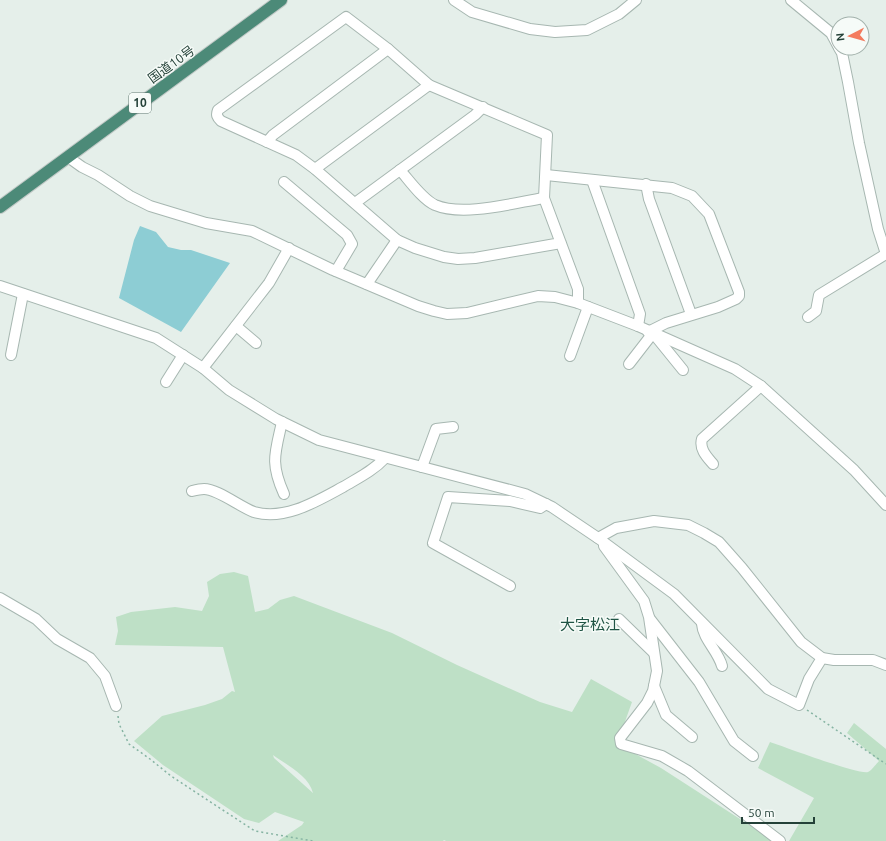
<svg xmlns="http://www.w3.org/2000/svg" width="886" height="841" font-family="Ubuntu,'Noto Sans JP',sans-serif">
<rect width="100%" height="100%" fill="#e5efea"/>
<g fill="#bee0c6" fill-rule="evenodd">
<path d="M234,572L248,576L255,612L268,609L280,600L294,596L392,633L457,665L540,702L572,712L591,679L632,702L617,744L661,768L774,841H446L444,840L443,841H278L302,825L304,822L275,812L259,823L244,819L163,765L134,741L162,716L205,705L222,699L232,691L235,692L223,647L115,645L118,631L116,617L131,612L175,607L202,611L209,596L207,582L220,574ZM273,755C287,765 309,776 313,793L274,758Z"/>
<path d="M854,723L886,749V841H789L814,798L758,768L770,742C785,747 859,775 868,772C872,770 876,764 879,761L847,733Z"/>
</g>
<polygon fill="#8dcdd4" points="140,226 156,232 168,247 181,250 191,250 230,263 181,332 119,298 134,240"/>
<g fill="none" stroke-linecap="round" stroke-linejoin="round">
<defs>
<g id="minor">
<polyline points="454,0 472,12 530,29 555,32 587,30 619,14 636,0"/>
<polyline points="791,0 831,33 838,46"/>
<polyline points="839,48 842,53 848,82 859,143 878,229 886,254"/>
<polyline points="267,142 273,135 388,49"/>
<polyline points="68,157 82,167 98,175 130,196 150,206 206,223 252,231 333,270 418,306 434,311 447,314 467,313 538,296 555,297 578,303 638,326 735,369 761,386 854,470 886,505"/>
<polyline points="315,169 429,85"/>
<path d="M400,170C409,180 422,199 435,205C463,217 513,203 544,198"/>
<polyline points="546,175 672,188 692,196 709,214 739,292 739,296 736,299 718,307 666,323 648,332"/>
<polyline points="592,180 640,314 638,326"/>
<polyline points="284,182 347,235 352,244 336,271"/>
<polyline points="646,184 649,199 691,314"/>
<polyline points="355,203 475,115 483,107"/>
<path d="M561,243L475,258L458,259L444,257L415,248L397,240L315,169L296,155L221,121C217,117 216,115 218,110L346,17L388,49L429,85L547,135L544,198L578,289V303"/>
<polyline points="367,284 397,240"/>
<polyline points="0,286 156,338 203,368 229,390 276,419 319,440 525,494 552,507 598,538 674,594 768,689 799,705 809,679 822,658"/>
<polyline points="808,317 816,311 819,295 886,254"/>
<polyline points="236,326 256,343"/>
<polyline points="11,355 23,294"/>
<polyline points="570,356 588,307"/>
<polyline points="629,364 653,333 683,370"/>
<polyline points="203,368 269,283 289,248"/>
<polyline points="166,382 183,355"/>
<path d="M282,422C275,453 270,463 284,494"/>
<path d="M713,464C707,457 699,449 702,439L761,386"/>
<polyline points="422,467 436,429 453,427"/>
<path d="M192,491C196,490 201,489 204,489C218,489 240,507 254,512C285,521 317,501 343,487C358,478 373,471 385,458"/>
<polyline points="598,538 616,528 654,521 688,525 704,533 719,542 742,568 801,642 822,658 834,660 873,660 886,665"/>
<polyline points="604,546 644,601 649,617 657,671 653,691 647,703 620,738 621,744 662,756 688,771 780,841"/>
<polyline points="510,586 433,543 448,497 510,501 540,508 546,504"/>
<polyline points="0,598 36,619 57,639 90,658 105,676 116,706"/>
<polyline points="619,619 654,653"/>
<polyline points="650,619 699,682 734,741 753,756"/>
<path d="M702,624C703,639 718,651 722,666"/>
<polyline points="654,686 666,715 692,737"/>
</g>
<polyline id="trunk" points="0,207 281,0"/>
</defs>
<use href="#minor" stroke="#a7b7b1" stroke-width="12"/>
<use href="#trunk" stroke="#c2cac7" stroke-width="14"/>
<g stroke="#85b3a2" stroke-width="1.5" stroke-dasharray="2 3" stroke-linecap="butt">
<polyline points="807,710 886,764"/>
<polyline points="118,716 119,724 129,744 150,759 171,776 212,803 255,831 313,841"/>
</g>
<use href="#minor" stroke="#fff" stroke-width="10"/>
<use href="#trunk" stroke="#4c8a78" stroke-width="12"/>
</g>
<g text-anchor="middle" stroke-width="3" stroke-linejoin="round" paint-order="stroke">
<rect fill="#f6fbf8" stroke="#637972" stroke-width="1" x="129" y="93" width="22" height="20" rx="3"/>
<g font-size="12" font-weight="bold" fill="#244138">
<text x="140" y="107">10</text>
</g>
<g font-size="13" fill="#244138" stroke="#f6fbf8">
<text transform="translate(171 64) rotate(-36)" y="5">国道10号</text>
</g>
<g font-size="15" fill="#1f5444" stroke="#f6fbf8">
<text x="590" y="630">大字松江</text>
</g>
</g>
<g transform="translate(850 36) rotate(264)"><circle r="19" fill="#f6fbf8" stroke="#a2b1ab"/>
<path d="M0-3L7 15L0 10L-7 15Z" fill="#f47b5e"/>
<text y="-6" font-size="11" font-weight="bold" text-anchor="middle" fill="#244138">N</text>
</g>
<path d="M742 817v6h72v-6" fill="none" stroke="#244138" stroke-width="2"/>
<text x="748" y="817" font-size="12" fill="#244138" stroke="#f6fbf8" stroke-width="3" paint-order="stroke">50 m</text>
</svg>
